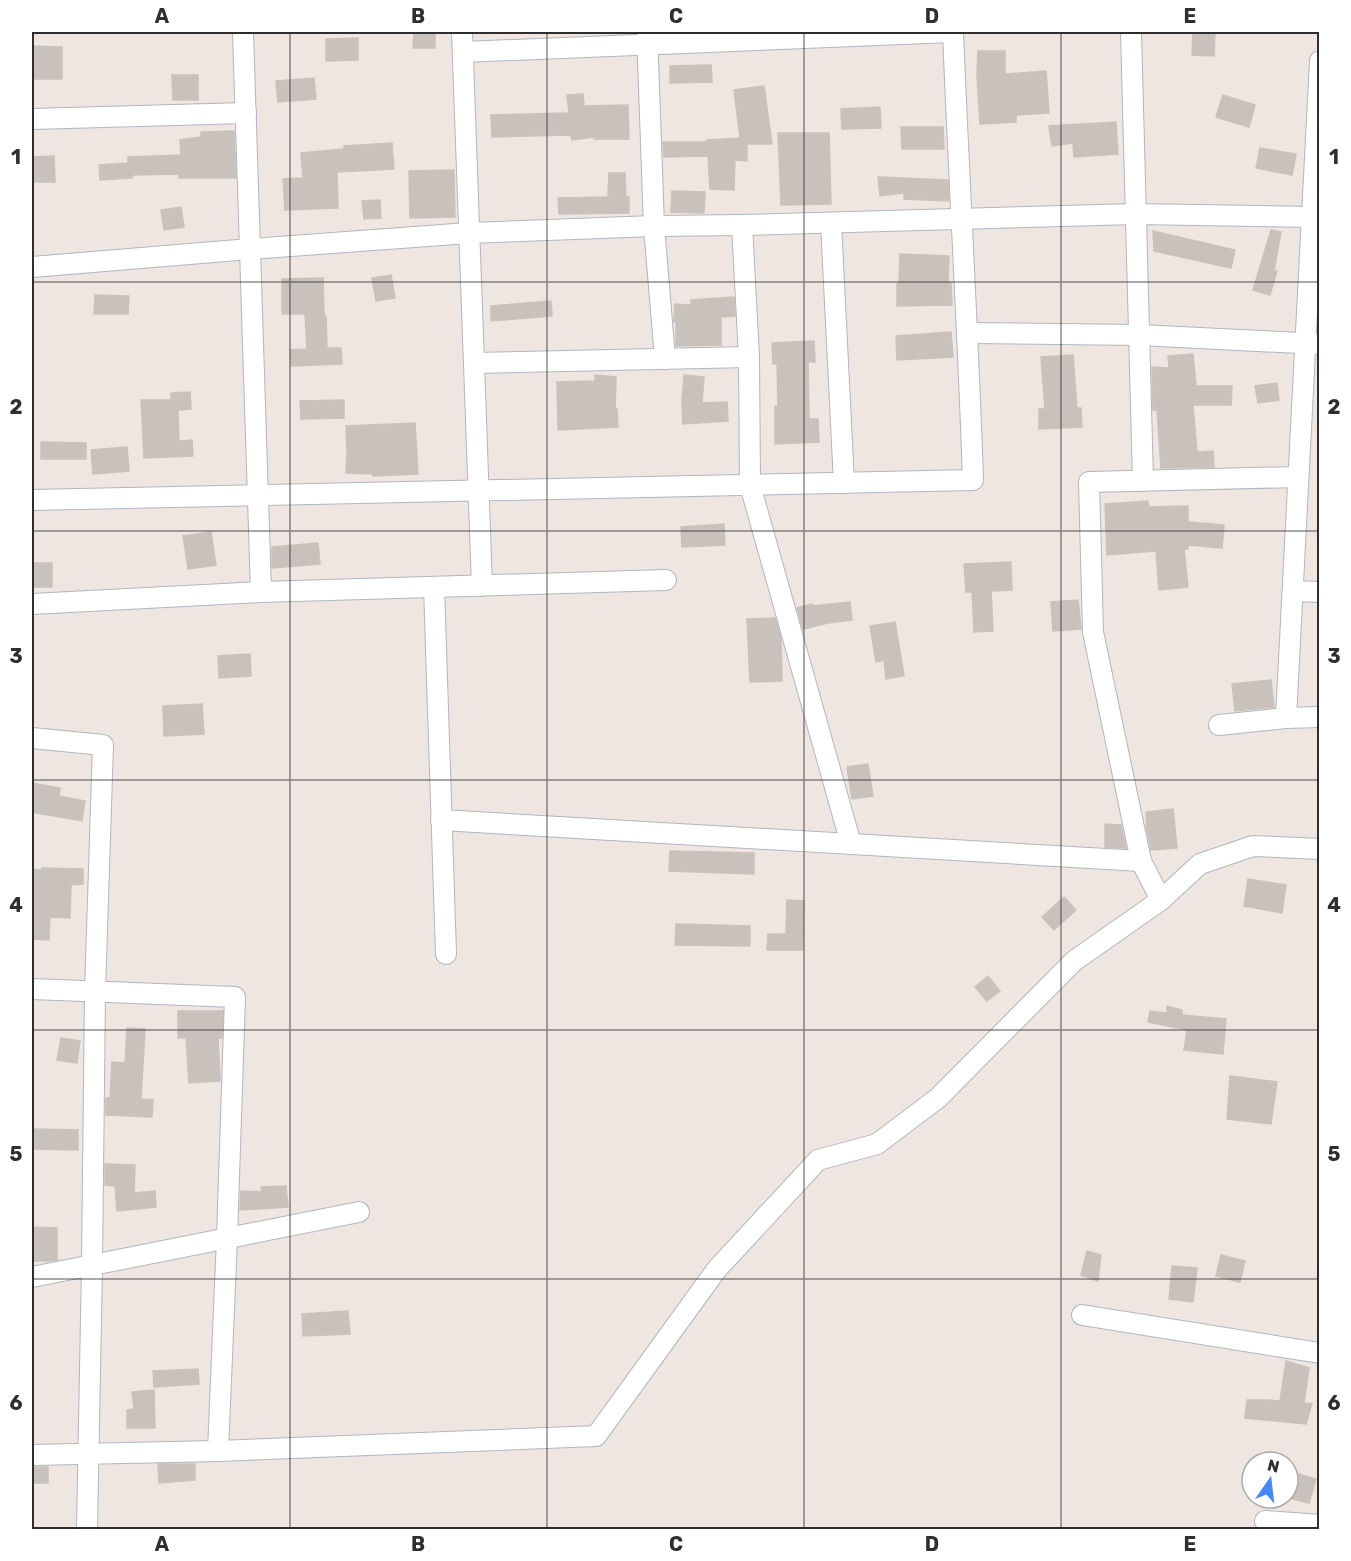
<svg xmlns="http://www.w3.org/2000/svg" width="1351" height="1561" font-family="Rubik,sans-serif">
<rect width="100%" height="100%" fill="#efe6e1"/>
<g fill="#c8c1bc" stroke="#cbc2ba" stroke-width="1.5">
<polygon points="414,32 435,32 435,48 413,48"/>
<polygon points="1193,32 1215,32 1214,56 1192,55"/>
<polygon points="358,38 358,60 326,61 326,39"/>
<polygon points="32,46 62,47 62,79 32,79"/>
<polygon points="978,51 1005,51 1005,74 1046,71 1049,113 1016,115 1016,122 980,124 977,76"/>
<polygon points="711,65 712,82 670,83 670,66"/>
<polygon points="172,75 198,75 198,100 173,100"/>
<polygon points="314,78 316,99 278,102 276,81"/>
<polygon points="764,86 772,144 747,144 747,161 735,160 734,190 710,189 708,156 664,157 663,142 707,142 707,140 740,138 734,90"/>
<polygon points="583,94 584,106 628,105 629,139 594,139 594,137 572,140 571,135 492,137 491,115 569,113 567,95"/>
<polygon points="1223,95 1255,105 1249,127 1216,117"/>
<polygon points="880,107 881,128 842,129 841,109"/>
<polygon points="1116,122 1118,154 1074,157 1073,143 1052,146 1049,126"/>
<polygon points="901,127 943,127 944,149 902,149"/>
<polygon points="234,131 236,178 179,178 179,174 132,175 132,178 100,180 99,165 128,163 128,157 181,155 180,140 201,137 201,132"/>
<polygon points="778,133 829,133 831,204 781,205"/>
<polygon points="392,143 394,169 337,172 338,208 285,210 283,179 303,178 301,153 344,149 344,146"/>
<polygon points="1260,148 1296,154 1292,175 1256,168"/>
<polygon points="54,156 55,182 32,182 32,157"/>
<polygon points="454,170 455,217 410,218 409,171"/>
<polygon points="609,173 625,173 626,197 629,197 629,213 559,214 558,198 608,197"/>
<polygon points="878,177 948,180 949,201 904,199 904,193 880,196"/>
<polygon points="672,191 705,192 704,213 671,212"/>
<polygon points="380,200 381,218 364,219 362,201"/>
<polygon points="181,207 184,227 164,230 161,210"/>
<polygon points="1271,230 1281,232 1274,271 1277,271 1270,295 1253,290"/>
<polygon points="1153,231 1235,250 1231,268 1154,251"/>
<polygon points="900,254 949,256 948,283 951,283 952,305 897,306 897,284 899,284"/>
<polygon points="391,275 395,298 376,301 372,278"/>
<polygon points="323,278 324,316 326,316 327,348 341,348 342,364 291,366 290,350 307,349 305,314 282,314 282,279"/>
<polygon points="95,295 129,296 128,314 94,314"/>
<polygon points="734,297 735,316 721,317 721,345 676,346 676,322 674,322 675,304 691,305 691,300"/>
<polygon points="551,301 552,316 491,321 491,306"/>
<polygon points="951,332 953,357 897,360 896,336"/>
<polygon points="814,341 815,362 808,362 809,419 818,419 819,442 775,444 775,406 778,406 777,364 773,364 772,343"/>
<polygon points="1193,354 1196,386 1232,386 1231,405 1194,405 1193,406 1197,452 1213,451 1214,467 1161,468 1157,410 1153,410 1152,367 1169,368 1168,356"/>
<polygon points="1073,355 1077,408 1081,408 1082,427 1039,429 1039,409 1045,409 1041,357"/>
<polygon points="595,375 616,377 615,410 617,409 618,427 558,430 557,382 595,381"/>
<polygon points="684,375 704,377 702,403 727,402 728,421 683,424 682,400"/>
<polygon points="1277,383 1279,400 1258,403 1255,386"/>
<polygon points="190,392 191,409 178,410 179,441 192,440 193,456 144,458 141,400 171,400 171,393"/>
<polygon points="344,400 344,418 301,419 300,401"/>
<polygon points="415,423 418,474 373,476 373,474 346,473 347,453 346,426"/>
<polygon points="41,442 86,443 86,459 41,459"/>
<polygon points="127,447 129,471 93,474 91,450"/>
<polygon points="1148,501 1149,507 1188,506 1188,522 1224,525 1222,548 1188,545 1188,549 1184,549 1188,587 1159,590 1156,551 1107,555 1105,504"/>
<polygon points="724,524 725,545 682,547 681,527"/>
<polygon points="211,532 216,565 188,569 183,536"/>
<polygon points="318,543 320,564 272,568 272,547"/>
<polygon points="1011,562 1012,590 991,591 993,631 974,632 972,592 966,592 964,564"/>
<rect x="32" y="563" width="20" height="24"/>
<polygon points="1078,600 1081,629 1053,631 1051,602"/>
<polygon points="850,602 852,620 828,623 803,629 797,608 812,604 812,606"/>
<polygon points="775,618 781,638 782,681 750,682 747,619"/>
<polygon points="895,622 904,676 886,679 884,660 876,662 870,626"/>
<polygon points="250,654 251,676 219,678 218,656"/>
<polygon points="1271,680 1274,707 1235,711 1232,684"/>
<polygon points="202,704 204,734 164,736 163,706"/>
<polygon points="868,764 873,796 852,799 847,767"/>
<polygon points="32,783 60,788 59,796 85,801 82,821 32,812"/>
<polygon points="1173,809 1177,848 1151,850 1146,825 1147,825 1146,812"/>
<polygon points="1105,824 1121,825 1126,848 1105,847"/>
<polygon points="670,851 754,853 754,874 669,871"/>
<polygon points="42,868 83,869 83,884 71,885 70,918 50,917 49,940 32,939 32,869 42,870"/>
<polygon points="1248,879 1286,885 1282,913 1244,906"/>
<polygon points="1064,897 1076,910 1054,930 1042,917"/>
<polygon points="787,900 804,901 803,950 767,950 768,934 786,934"/>
<polygon points="676,924 750,926 750,946 675,945"/>
<polygon points="988,976 1000,991 987,1001 975,987"/>
<polygon points="1167,1006 1182,1010 1182,1015 1226,1019 1223,1054 1184,1050 1187,1030 1148,1022 1150,1011 1167,1013"/>
<polygon points="178,1011 223,1011 222,1038 218,1038 220,1081 189,1083 186,1038 178,1038"/>
<polygon points="127,1028 145,1029 141,1099 153,1100 152,1117 106,1115 106,1098 110,1098 112,1062 125,1063"/>
<polygon points="61,1038 80,1041 77,1063 57,1060"/>
<polygon points="1230,1076 1277,1082 1271,1124 1227,1119"/>
<polygon points="32,1129 78,1130 78,1150 32,1149"/>
<polygon points="105,1164 135,1165 134,1193 155,1191 156,1207 117,1211 115,1186 105,1185"/>
<polygon points="286,1186 288,1207 240,1210 241,1191 262,1192 261,1187"/>
<polygon points="32,1227 57,1228 57,1260 49,1261 32,1261"/>
<polygon points="1087,1251 1101,1255 1098,1281 1081,1275"/>
<polygon points="1221,1255 1245,1261 1240,1282 1216,1276"/>
<polygon points="1172,1266 1197,1268 1193,1302 1169,1299"/>
<polygon points="348,1311 350,1334 303,1336 302,1314"/>
<polygon points="1286,1361 1309,1368 1304,1403 1312,1404 1306,1424 1245,1418 1247,1400 1268,1400 1280,1401"/>
<polygon points="198,1369 199,1384 154,1387 153,1371"/>
<polygon points="154,1390 155,1428 127,1428 127,1410 134,1409 132,1392"/>
<polygon points="158,1464 195,1464 195,1480 159,1483"/>
<rect x="32" y="1467" width="16" height="16"/>
<polygon points="1295,1473 1316,1479 1309,1503 1288,1498"/>
</g>
<g fill="none" stroke-linecap="round" stroke-linejoin="round">
<defs>
<g id="street">
<polyline points="243,32 261,592"/>
<polyline points="462,32 482,586"/>
<polyline points="647,32 654,226 665,359"/>
<polyline points="1131,32 1143,481"/>
<polyline points="463,52 951,32"/>
<polyline points="32,119 246,113"/>
<polyline points="831,223 844,483"/>
<polyline points="742,225 749,357 750,485 851,844"/>
<polyline points="32,267 250,249 469,233 654,226 742,225 1136,214 1312,217"/>
<polyline points="968,333 1139,335 1320,344"/>
<polyline points="474,363 749,357"/>
<path d="M32,500L973,480C968,331 959,181 953,32"/>
<polyline points="434,587 446,954"/>
<polyline points="1293,591 1320,592"/>
<polyline points="32,604 261,592 666,580"/>
<polyline points="1286,718 1320,61"/>
<polyline points="1219,725 1286,718 1320,717"/>
<polyline points="32,738 103,745 95,992 92,1265 87,1530"/>
<polyline points="441,820 1141,861"/>
<polyline points="1161,900 1141,861 1093,632 1089,482 1298,477"/>
<polyline points="32,989 235,997 227,1238 218,1451"/>
<polyline points="32,1277 359,1212"/>
<polyline points="1082,1315 1320,1353"/>
<polyline points="32,1455 218,1451 596,1436 717,1269 818,1160 877,1144 938,1098 1074,961 1161,900 1200,864 1253,846 1320,849"/>
<polyline points="1265,1521 1320,1525"/>
</g>
</defs>
<use href="#street" stroke="#b1b6be" stroke-width="22"/>
<use href="#street" stroke="#fff" stroke-width="20"/>
</g>
<path fill="none" stroke="#2e2e2e" stroke-width="1.5" stroke-opacity="0.55" d="M290,32V1530M547,32V1530M804,32V1530M1061,32V1530M32,282H1320M32,531H1320M32,780H1320M32,1030H1320M32,1279H1320"/>
<rect width="1351" height="1561" fill="none" stroke="#ffffff" stroke-width="66"/>
<g transform="translate(1270 1480) rotate(14)"><circle r="28" fill="#ffffff" stroke="#ababab" stroke-width="1.5"/>
<path d="M0-4.5L10 22L0 15L-10 22Z" fill="#4688f7"/>
<text y="-9" font-size="16" font-weight="bold" text-anchor="middle" fill="#2e2e2e">N</text>
</g>
<rect x="33" y="33" width="1285" height="1495" fill="none" stroke="#2e2e2e" stroke-width="2"/>
<g font-size="20" text-anchor="middle" font-weight="bold" fill="#2e2e2e">
<text x="162" y="23">A</text>
<text x="418" y="23">B</text>
<text x="676" y="23">C</text>
<text x="932" y="23">D</text>
<text x="1190" y="23">E</text>
<text x="16" y="164">1</text>
<text x="1334" y="164">1</text>
<text x="16" y="414">2</text>
<text x="1334" y="414">2</text>
<text x="16" y="663">3</text>
<text x="1334" y="663">3</text>
<text x="16" y="912">4</text>
<text x="1334" y="912">4</text>
<text x="16" y="1161">5</text>
<text x="1334" y="1161">5</text>
<text x="16" y="1410">6</text>
<text x="1334" y="1410">6</text>
<text x="162" y="1551">A</text>
<text x="418" y="1551">B</text>
<text x="676" y="1551">C</text>
<text x="932" y="1551">D</text>
<text x="1190" y="1551">E</text>
</g>
</svg>
